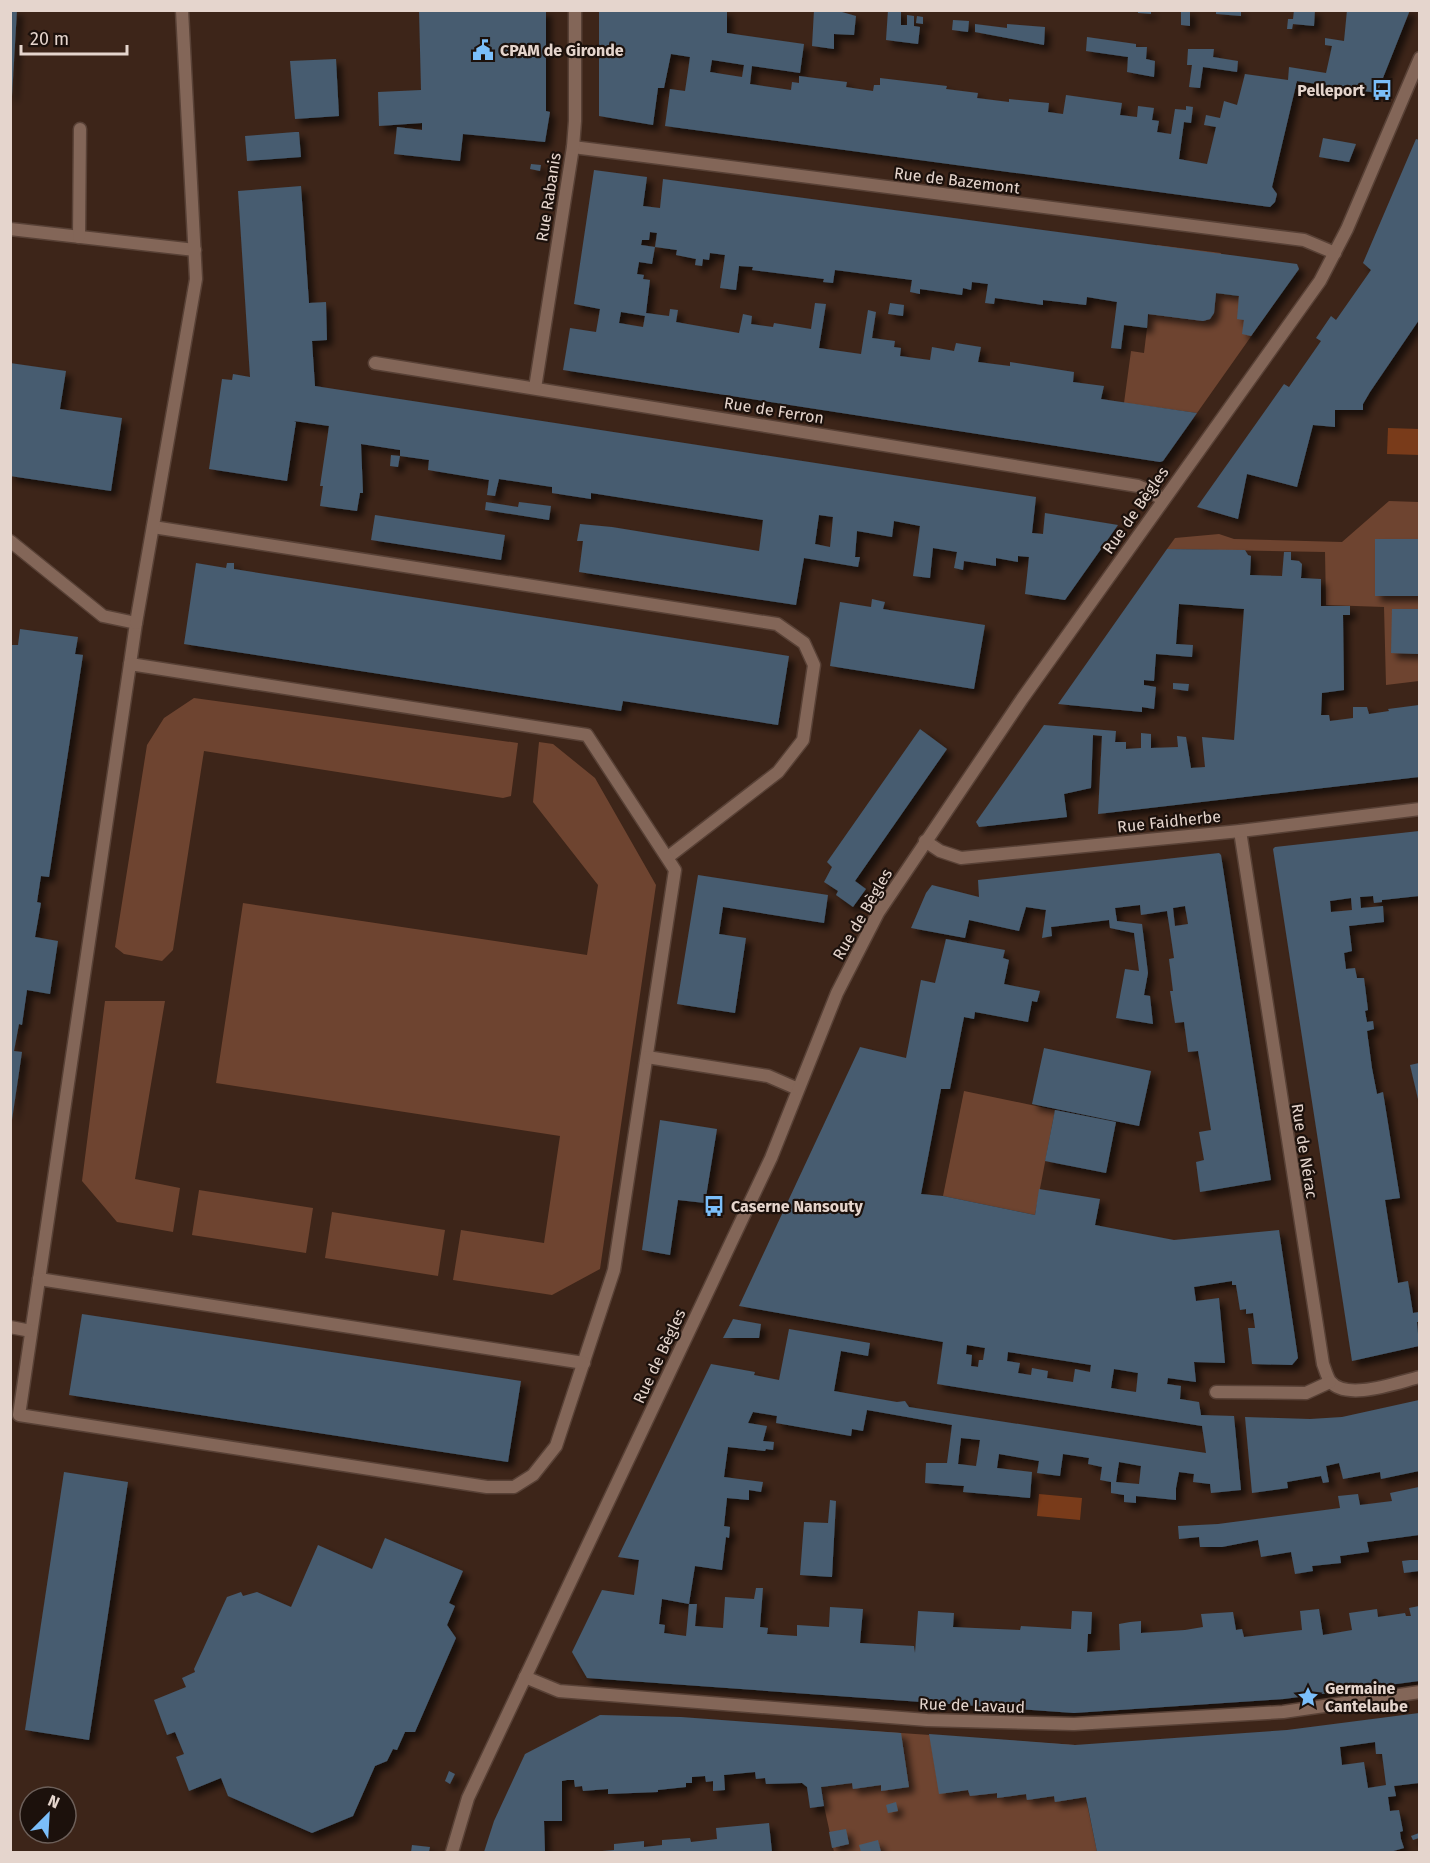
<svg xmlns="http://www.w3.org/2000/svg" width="1430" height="1863" font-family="'Fira Sans',sans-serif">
<defs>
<filter id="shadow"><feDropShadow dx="5.5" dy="5.5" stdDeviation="3" flood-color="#0009"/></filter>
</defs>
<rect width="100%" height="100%" fill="#3d2519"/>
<g fill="#6e4430">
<polygon points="1157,245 1221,253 1217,293 1276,301 1197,413 1124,403 1131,351 1144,353"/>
<polygon points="1389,501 1419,502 1419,681 1386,685 1384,607 1326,605 1325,552 1167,549 1175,538 1219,534 1234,539 1342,542"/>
<polygon points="194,698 518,743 511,796 503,798 204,751 173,950 162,961 124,954 115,947 147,745 164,718"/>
<polygon points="539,742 553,744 595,778 656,885 600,1269 552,1295 453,1280 461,1230 544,1243 560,1136 216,1083 243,903 587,955 598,885 533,802"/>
<polygon points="105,1001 165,1001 135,1179 180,1188 173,1232 117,1222 82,1181"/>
<polygon points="964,1091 1055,1110 1035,1215 943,1196"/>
<polygon points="199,1190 313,1208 306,1253 192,1235"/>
<polygon points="332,1212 445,1230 438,1276 325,1258"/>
<polygon points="813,1727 1075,1745 1097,1852 834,1852 824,1806"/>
</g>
<g fill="#793b1a">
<polygon points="1388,428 1419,429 1419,455 1387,454"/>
<polygon points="1039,1494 1082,1498 1080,1520 1037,1516"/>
</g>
<g fill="#465c70" fill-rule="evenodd" filter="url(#shadow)">
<polygon points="10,10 17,10 12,96 10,96"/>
<polygon points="419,10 546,10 546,111 550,112 545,142 463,134 460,161 394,154 397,127 422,130 422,123 379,126 378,92 421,90"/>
<path d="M599,10H727V33L804,44L800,73L752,66L750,84L791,90L792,82L799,83V76L847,82L846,87L873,91L874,85H880V78L947,86L946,89L978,93L977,98L1009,102V99L1049,103L1048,112L1063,114L1066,95L1122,103L1120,115L1137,117L1138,106L1154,108L1152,120L1159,121L1157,132L1171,134L1175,109L1186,110V106L1193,107L1191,123L1184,122L1179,159L1207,164L1216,127L1204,125L1206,115L1220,118L1224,101L1237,105L1245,74L1288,80L1289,67L1326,73L1332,46L1325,45V38L1344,41L1347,10H1410L1377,93L1297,81L1272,187L1277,194L1275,202L1270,207L665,126L670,89L685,91L690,57L671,54L664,88H658L653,125L599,116ZM712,60L744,65L742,77L710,72Z"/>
<polygon points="814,10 835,10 856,16 854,35 834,34 834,49 812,46"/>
<polygon points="888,10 901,10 901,25 907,25 907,15 914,16 914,26 920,27 918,44 886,40"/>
<polygon points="1138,10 1151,10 1151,14 1138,13"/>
<polygon points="1181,10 1190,10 1190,26 1181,25"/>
<polygon points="1216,10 1241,10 1241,16 1216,14"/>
<polygon points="1294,10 1315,10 1314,26 1293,24 1292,29 1287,29 1288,19 1293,19"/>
<polygon points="917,16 923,17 923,24 916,23"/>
<polygon points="953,20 969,21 968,32 952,30"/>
<polygon points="975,24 1007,28 1007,24 1045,27 1044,45 975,32"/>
<polygon points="1087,37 1136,44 1136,47 1147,47 1146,59 1155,61 1154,77 1127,72 1128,57 1086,51"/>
<polygon points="1188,49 1214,49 1213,57 1238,61 1237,72 1203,67 1200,88 1189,87 1192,65 1187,65"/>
<polygon points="336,59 339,116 295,119 290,61"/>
<polygon points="295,132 299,132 301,157 247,161 245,136"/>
<polygon points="1323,138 1356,144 1349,162 1319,157"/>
<polygon points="1416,139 1419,140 1419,320 1370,392 1363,404 1363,410 1335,410 1335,427 1313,425 1297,487 1247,474 1238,519 1197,507 1284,384 1289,387 1321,341 1316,338 1331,316 1336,320 1371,270 1363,263"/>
<polygon points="531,164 541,165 540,171 530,169"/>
<path d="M594,170L647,177L643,206L660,208L663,179L1297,264L1299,269L1251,336L1242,334L1244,320L1237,319L1239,296L1216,293L1214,313L1210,319L1203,321L1148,314L1147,328L1124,325L1121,349L1111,348L1117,302L1087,297L1086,305L1043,300V305L995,298L994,304L985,303L988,284L972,282L971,290L963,288L962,295L920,289V294L910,292L912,280L835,270L833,283L823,282L824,279L752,270L753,267L739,266L736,290L720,288L725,255L710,253L709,260L703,259L702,266L695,265L696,259L676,255L677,250L655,247L657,233L650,232L649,240H642L641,245L655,247L652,264L639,262L637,274L644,275L643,279L650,280L646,313L669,316L670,309L678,310L676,322L739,333L743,314L752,316L751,324L773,327L774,323L811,329L815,303L826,304L819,348L861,354L868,310L876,312L872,338L895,341L894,347L901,348L900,356L930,360L932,347L954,351L956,343L981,347L978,362L1010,366V362L1074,372L1073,382L1104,386L1101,399L1197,413L1163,461L1160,462L563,370L570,328L596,332L600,309L574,304ZM621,312L645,316L643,327L619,323Z"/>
<path d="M301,186L309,303L326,302L327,340L312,341L315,386L1036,497L1032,533L1043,534L1045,513L1118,525L1065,600L1025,594L1029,557L1018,556V562L996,558V566L964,561L963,570L954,568L957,552L933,548L930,578L913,576L920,526L894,521L892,537L857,531L855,557H860L858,567L804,558L796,605L579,572L583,541H577L580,524L612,527L759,551L763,520L591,493V499L552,493V487L499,479L495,496L487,495L489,480L428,470L429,460L400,456V450L361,444L363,493H360L357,511L320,506L323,486H320L329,426L294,421L296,422L287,481L209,469L222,379L232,380L233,374L250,377L238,191ZM819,515L833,517L830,547L815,544Z"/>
<polygon points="890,303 904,305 903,316 888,314"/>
<polygon points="10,363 66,371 60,409 122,418 111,491 10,476"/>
<polygon points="391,455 400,456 398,467 390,466"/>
<polygon points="486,502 518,507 519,502 551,506 549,520 485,510"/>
<polygon points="375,515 505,535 501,560 371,540"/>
<rect x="1375" y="539" width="44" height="57"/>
<polygon points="1167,549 1245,550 1248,555 1251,556 1250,575 1282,576 1284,552 1291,552 1291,560 1299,561 1302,564 1301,578 1321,579 1321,606 1350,606 1350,615 1343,615 1344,690 1322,693 1321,715 1329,715 1330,721 1353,718 1353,707 1367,707 1369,714 1389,711 1388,709 1419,705 1419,777 1098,814 1102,736 1093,735 1091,788 1064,794 1067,817 979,827 976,822 1044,725 1116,731 1115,742 1126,742 1126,749 1141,748 1141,733 1151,734 1151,748 1178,747 1177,736 1186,737 1191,768 1205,767 1202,737 1234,740 1244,609 1179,604 1176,644 1193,645 1192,657 1156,654 1154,681 1144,680 1144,685 1156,687 1154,709 1142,707 1142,712 1058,704"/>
<polygon points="196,563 226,568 227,563 234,563 234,569 789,656 778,725 623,701 621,711 184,644"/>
<polygon points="872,599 885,602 883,609 985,625 974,689 830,666 840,602 871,607"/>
<polygon points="1392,609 1419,609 1419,654 1391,653"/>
<polygon points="20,629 78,637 75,654 83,655 49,877 41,876 37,902 41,903 35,937 58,941 50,994 27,990 22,1025 19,1024 14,1051 22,1052 12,1120 10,645 18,645"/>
<polygon points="1173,683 1189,684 1188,691 1173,689"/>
<polygon points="920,729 947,749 855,881 866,889 853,907 836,895 838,891 824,882 832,867 827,862"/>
<path d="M1419,831V896L1382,900V902L1374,903L1373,896L1360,897L1361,908L1383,906L1384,922L1349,926L1352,951L1344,953L1346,969L1355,968L1357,978H1364L1368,1010L1365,1011L1367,1022L1373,1021L1374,1029L1367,1031L1372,1068L1377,1094L1383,1092L1400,1198L1385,1200L1398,1283L1408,1281L1413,1313L1419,1312V1322H1417L1419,1346L1352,1361L1273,849L1275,847ZM1351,898L1352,910L1331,912L1330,901Z"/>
<path d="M1219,853L1221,855L1271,1180L1200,1192L1196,1162L1204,1160L1199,1132L1211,1130L1198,1051L1188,1052L1184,1022L1175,1023L1170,991H1173L1169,959L1174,958L1167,911L1141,915L1140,905L1115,908L1117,921L1142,924L1148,973L1144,995L1150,996L1153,1024L1116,1018L1125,969L1139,971L1134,933L1110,928L1109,920L1051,927L1052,936L1042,938L1046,910L1026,907L1019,931L969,920L965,938L911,928L926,893L932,885L979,897L978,880ZM1185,906L1188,924L1175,926L1173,908Z"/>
<polygon points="698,875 828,895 824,923 723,907 719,934 746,938 735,1013 677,1004"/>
<path d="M946,939L1005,950L1003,958L1009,960L1004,984L1040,991L1037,1002L1032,1001L1028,1022L975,1012L974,1019L964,1017L950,1089H941L921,1194L943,1196L1035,1215L1039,1189L1100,1199L1095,1225L1174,1240L1279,1230L1298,1358L1292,1365L1252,1364L1248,1328H1255L1253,1313L1246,1314V1309L1240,1310L1236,1285H1232V1281L1194,1287L1196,1301L1219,1298L1225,1363L1194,1362L1196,1382L1168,1378L1167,1384L1181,1386L1180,1399L1199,1402L1201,1415L1234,1416L1241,1490L1211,1493L1210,1484L1193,1482L1194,1474L1179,1472L1176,1488V1500L1136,1496V1503L1124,1502V1495L1111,1493V1482L1100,1480L1102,1467L1088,1464L1089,1458L1063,1454L1060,1476L1037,1473L1039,1461L999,1454L997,1468L1032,1472L1030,1498L963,1492L964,1486L925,1483L926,1463H947L952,1425L867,1410L863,1431L852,1429L851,1436L776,1423L777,1416L753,1412L748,1423L767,1426L763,1441L774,1442L773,1450L766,1449L765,1451L728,1447L724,1477L763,1482L761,1492L749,1490V1500L727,1498L724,1526L730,1527L729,1538L726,1537L722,1570L695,1566L689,1604L662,1599L659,1624L665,1625L664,1633L686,1636L689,1604H697L695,1626L723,1628L725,1597L754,1599L756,1588H763L760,1627L768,1628L767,1634L797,1636V1625L829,1627L830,1607L863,1609L860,1643L914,1646L915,1653L918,1611L954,1613L953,1627L1020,1630L1021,1626L1071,1629L1072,1611L1092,1612L1091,1634H1088L1087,1652L1120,1650L1119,1624L1130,1622L1141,1621V1633L1185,1630L1203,1627L1201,1614L1233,1612L1236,1630L1242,1629L1244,1637L1302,1630L1300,1611L1319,1609L1323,1635L1352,1630L1349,1613L1377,1609L1378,1617L1405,1613L1406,1616H1411L1409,1608L1419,1606V1681L1284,1699L1074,1713L587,1678L572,1652L602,1590L634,1595L639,1560L618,1557L711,1364L755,1372L754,1375L779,1380L789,1329L870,1343L868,1356L841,1351L834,1391L897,1402L905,1401L909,1407L1206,1453L1202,1426L937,1384L943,1342L739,1306L860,1047L906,1058L921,980L935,983ZM967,1345L985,1348L983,1360H979L978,1367L971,1366L972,1355L966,1354ZM1008,1352L1091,1365L1090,1372L1075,1369L1073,1382L1047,1378L1048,1371L1032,1368L1031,1375L1018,1373L1020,1363L1007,1361ZM1114,1369L1138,1373L1136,1392L1111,1388ZM961,1438L980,1440L976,1466L958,1464ZM1119,1462L1141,1466L1139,1484L1116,1482Z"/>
<polygon points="1044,1048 1151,1071 1139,1126 1032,1104"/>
<polygon points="1419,1063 1419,1099 1418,1099 1410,1065"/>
<polygon points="1055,1110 1116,1122 1106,1173 1045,1161"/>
<polygon points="660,1120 717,1129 705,1203 678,1200 670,1255 642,1250"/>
<polygon points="82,1314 521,1381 508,1462 69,1395"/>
<polygon points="733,1319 761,1324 759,1338 723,1338"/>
<polygon points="1419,1400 1419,1471 1381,1479 1380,1472 1343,1479 1339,1463 1326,1466 1329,1482 1323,1483 1321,1476 1287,1482 1288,1488 1252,1493 1245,1417 1310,1419 1342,1417"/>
<polygon points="64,1472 128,1482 89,1740 25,1730"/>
<polygon points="1419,1487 1419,1535 1367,1542 1369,1552 1340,1556 1341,1563 1312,1566 1313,1571 1295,1574 1291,1552 1261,1557 1258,1540 1222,1547 1200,1547 1199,1537 1179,1539 1178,1526 1218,1524 1340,1508 1338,1496 1358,1494 1360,1505 1392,1501 1390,1493"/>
<polygon points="830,1500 836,1501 832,1577 800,1575 804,1522 828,1523"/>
<polygon points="385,1538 463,1571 449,1603 455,1606 447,1625 456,1638 415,1732 405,1732 397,1750 393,1749 387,1761 375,1766 353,1816 312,1833 228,1796 221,1778 189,1791 176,1757 184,1754 175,1732 167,1735 154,1700 186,1687 182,1678 195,1672 194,1669 227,1597 241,1592 243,1596 257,1592 291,1607 318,1545 372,1569"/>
<polygon points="1410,1560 1419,1560 1419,1571 1404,1573 1402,1561"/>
<path d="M1419,1713V1783L1394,1786L1396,1796L1388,1797L1390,1811L1399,1810L1403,1831L1400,1832L1401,1839L1404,1848L1390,1852H1097L1086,1797L1055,1802L1054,1796L1027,1800L1026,1794L997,1798V1793L970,1796L968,1790L939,1794L929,1734L1075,1745L1287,1730ZM1375,1742L1376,1754H1382L1386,1785L1368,1788L1364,1762L1342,1765L1340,1747Z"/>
<polygon points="600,1715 681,1717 901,1733 909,1787 881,1791 881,1785 853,1789 852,1783 821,1787 824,1806 810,1808 807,1787 802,1783 766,1784 765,1778 756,1779 755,1772 724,1775 725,1790 713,1791 713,1781 706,1782 705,1776 692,1777 692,1783 686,1783 686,1787 658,1790 658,1792 608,1794 608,1789 583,1791 582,1786 575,1787 574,1780 567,1780 562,1781 562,1821 544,1821 545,1852 484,1852 494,1821 525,1754"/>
<polygon points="449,1771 455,1774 450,1784 445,1781"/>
<polygon points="896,1802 898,1811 888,1813 886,1805"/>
<polygon points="769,1823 772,1852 718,1852 718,1851 602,1852 602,1851 614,1850 614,1844 644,1841 644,1847 662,1845 662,1840 690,1838 691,1842 717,1839 716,1828"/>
<polygon points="846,1829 849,1844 832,1848 829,1832"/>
<polygon points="1419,1833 1419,1838 1413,1840 1411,1836"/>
<polygon points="878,1840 881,1852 861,1852 859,1845"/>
<polygon points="412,1845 430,1847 429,1852 411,1852"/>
</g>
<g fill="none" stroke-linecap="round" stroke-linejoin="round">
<defs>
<g id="service">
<polyline points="10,229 195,250"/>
<polyline points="79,237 80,129"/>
<polyline points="153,527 777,624 804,643 814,665 803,740 778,772 668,857"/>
<polyline points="10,541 103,616 136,623 130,664"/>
<polyline points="136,623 196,279 182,10"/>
<polygon points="130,664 587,735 675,870 614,1270 556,1446 533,1475 514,1487 487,1487 19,1415"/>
<polyline points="647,1057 768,1076 798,1089"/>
<polyline points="39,1279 584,1363"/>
<polyline points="10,1327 31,1331"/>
</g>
<g id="minor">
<polyline points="573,147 1304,240 1335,253"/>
<polyline points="375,363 1138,486 1150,491 1163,500"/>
<polyline points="535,388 573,147 575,121 575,10"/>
<path d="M1240,831L1323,1364C1325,1369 1327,1377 1330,1381C1346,1402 1398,1382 1420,1377"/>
<polyline points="925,841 940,851 961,858 1240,831 1420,809"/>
<polyline points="1216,1392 1306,1393 1330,1382"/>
<polyline points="525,1677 559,1691 927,1720 1074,1724 1283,1712 1420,1692"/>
</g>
<polyline id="tertiary" points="452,1852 468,1798 771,1158 837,993 878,913 1022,699 1320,281 1347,229 1420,58"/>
</defs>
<use href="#service" stroke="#584136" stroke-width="15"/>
<use href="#minor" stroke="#584136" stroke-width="15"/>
<use href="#tertiary" stroke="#584136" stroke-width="15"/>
<use href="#service" stroke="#836658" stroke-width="12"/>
<use href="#minor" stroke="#836658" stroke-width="12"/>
<use href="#tertiary" stroke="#836658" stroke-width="12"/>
</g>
<defs>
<symbol id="civic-bare" viewBox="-9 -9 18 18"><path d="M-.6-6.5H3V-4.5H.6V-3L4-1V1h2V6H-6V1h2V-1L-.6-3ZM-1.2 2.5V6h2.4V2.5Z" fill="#7bbef9" stroke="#1c110c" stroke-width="2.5" paint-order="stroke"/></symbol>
<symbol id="bus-bare" viewBox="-9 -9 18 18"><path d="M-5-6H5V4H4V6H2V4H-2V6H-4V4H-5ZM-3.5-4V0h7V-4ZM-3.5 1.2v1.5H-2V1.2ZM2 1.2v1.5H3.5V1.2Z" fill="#7bbef9" stroke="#1c110c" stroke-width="2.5" paint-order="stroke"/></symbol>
<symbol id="sight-bare" viewBox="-9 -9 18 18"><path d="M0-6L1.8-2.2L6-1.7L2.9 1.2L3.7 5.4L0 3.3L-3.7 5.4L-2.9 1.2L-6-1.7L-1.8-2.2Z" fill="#7bbef9" stroke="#1c110c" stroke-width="2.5" paint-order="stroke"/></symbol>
</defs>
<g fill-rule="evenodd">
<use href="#civic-bare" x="468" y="35" width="30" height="30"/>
<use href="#bus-bare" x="1367" y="75" width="30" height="30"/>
<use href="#bus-bare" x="699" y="1191" width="30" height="30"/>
<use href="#sight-bare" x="1293" y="1682" width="30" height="30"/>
</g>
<g text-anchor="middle" stroke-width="4.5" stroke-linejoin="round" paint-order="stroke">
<g font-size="16" font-weight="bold" fill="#e5d5cd" stroke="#1c110c" text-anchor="start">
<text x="500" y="56">CPAM de Gironde</text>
<text x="1365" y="96" text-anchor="end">Pelleport</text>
<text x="731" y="1212">Caserne Nansouty</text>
<text x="1325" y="1694">Germaine<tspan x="1325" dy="18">Cantelaube</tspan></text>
</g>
<g font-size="16" fill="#e5d5cd" stroke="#1c110c">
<text transform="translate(957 180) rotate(7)" y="6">Rue de Bazemont</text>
<text transform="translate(548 197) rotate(-81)" y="6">Rue Rabanis</text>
<text transform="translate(774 410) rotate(9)" y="6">Rue de Ferron</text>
<text transform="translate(1135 510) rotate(-55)" y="6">Rue de Bègles</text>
<text transform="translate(1169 821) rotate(-6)" y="6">Rue Faidherbe</text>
<text transform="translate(862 914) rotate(-60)" y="6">Rue de Bègles</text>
<text transform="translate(1305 1151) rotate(81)" y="6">Rue de Nérac</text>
<text transform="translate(659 1356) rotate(-65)" y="6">Rue de Bègles</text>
<text transform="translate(972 1705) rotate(2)" y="6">Rue de Lavaud</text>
</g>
</g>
<rect width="1430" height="1863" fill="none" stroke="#e5d5cd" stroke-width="24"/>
<g transform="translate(48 1815) rotate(24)"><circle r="28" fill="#1c110c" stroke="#6c5f59" stroke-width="1.5"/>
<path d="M0-4.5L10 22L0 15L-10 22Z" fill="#7bbef9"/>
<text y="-9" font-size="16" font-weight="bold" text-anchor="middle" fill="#e5d5cd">N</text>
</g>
<path d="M21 45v9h106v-9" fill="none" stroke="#e5d5cd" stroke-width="3"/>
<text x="30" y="45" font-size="18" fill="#e5d5cd" stroke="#1c110c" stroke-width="4.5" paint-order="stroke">20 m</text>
</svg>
